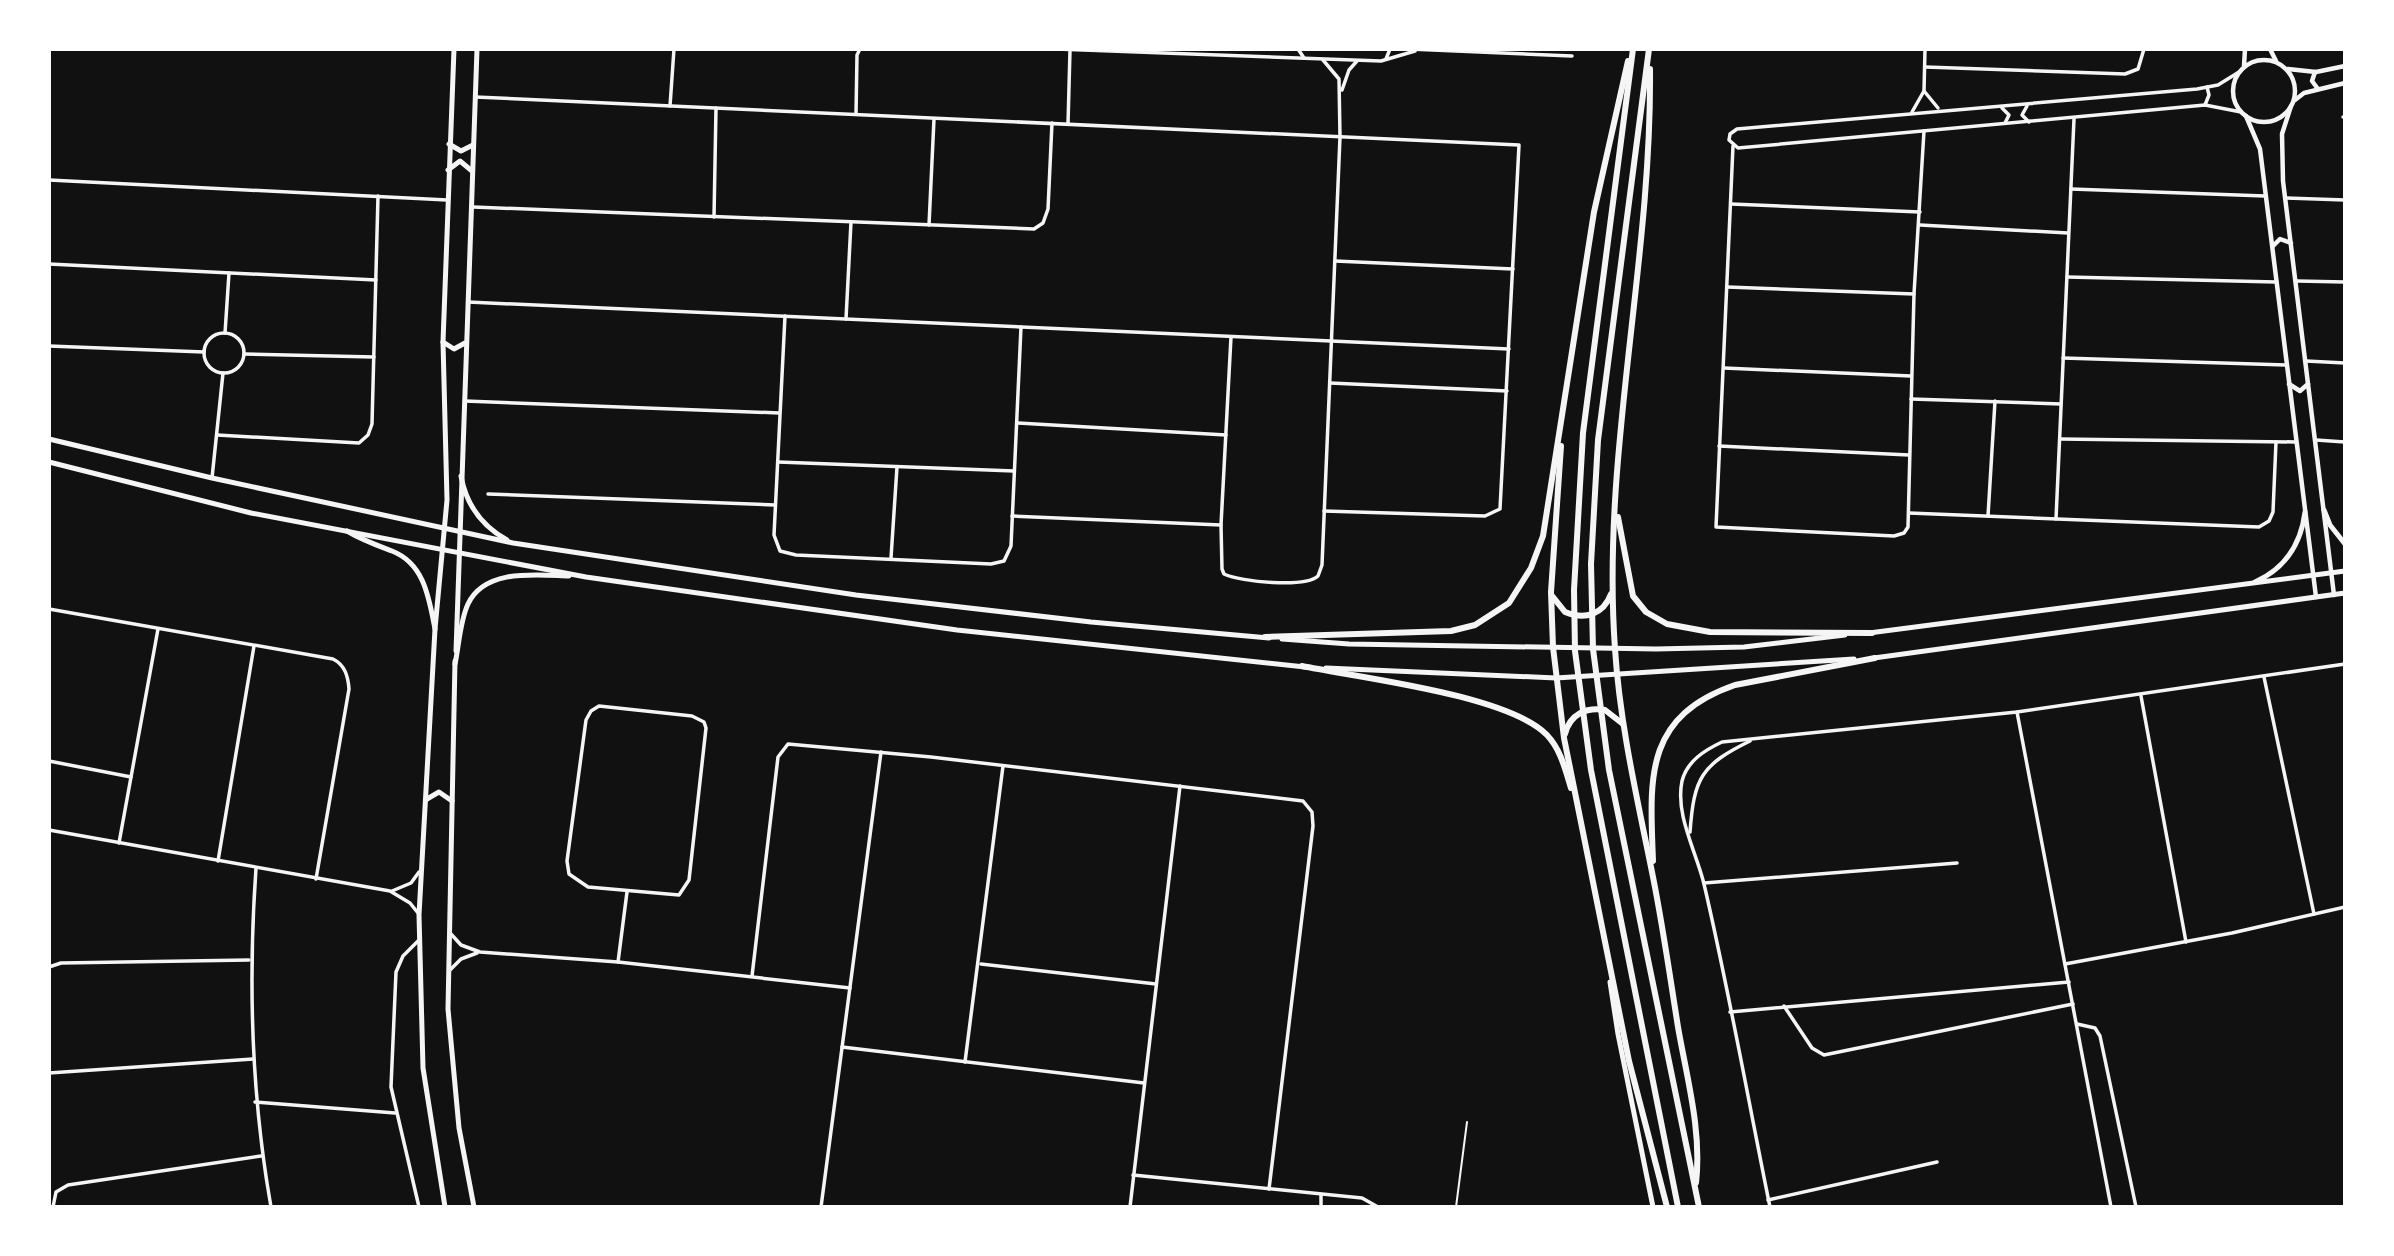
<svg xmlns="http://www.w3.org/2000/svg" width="2394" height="1256" font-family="Jost,sans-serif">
<rect width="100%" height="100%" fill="#111"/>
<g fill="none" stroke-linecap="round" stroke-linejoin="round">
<polyline stroke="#f5f5f5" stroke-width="2" points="1456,1207 1467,1122"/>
<g stroke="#f5f5f5" stroke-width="3.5">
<polyline points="1056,49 1381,61 1415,51"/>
<polyline points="1298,49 1304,58"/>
<polyline points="1409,49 1572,56"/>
<polyline points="1386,59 1390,49"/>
<polyline points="1925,67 2125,74 2138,69 2144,49"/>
<polyline points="2239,72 2218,85 2197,89 1737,129 1730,134 1729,140 1738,148 2205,105 2241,112"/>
<polyline points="1342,90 1349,70 1357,61"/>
<polyline points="1924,91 1938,108"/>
<polyline points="475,97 1519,145 1500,509 1485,516 1324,511"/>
<polyline points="2205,105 2209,95 2207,87"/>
<polyline points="670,106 674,49"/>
<polyline points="2027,106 2022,115 2029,122"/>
<polyline points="2002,108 2009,115 2005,123"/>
<polyline points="1912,112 1924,91 1925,49"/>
<polyline points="856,114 857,55 860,49"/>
<polyline points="2343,117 2345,117"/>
<polyline points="1068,124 1070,50"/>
<polyline points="1733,146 1716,527 1894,536 1904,533 1908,527 1914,294 1924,131"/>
<polyline points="49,180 447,200"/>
<polyline points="2071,189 2265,196"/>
<polyline points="2285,198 2345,200"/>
<polyline points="1731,204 1920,212"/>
<polyline points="473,207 1034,229 1043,223 1048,209 1052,123"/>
<polyline points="714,217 716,108"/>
<polyline points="929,225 934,119"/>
<polyline points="1920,225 2068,233"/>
<polyline points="1335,261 1513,269"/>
<polyline points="49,264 376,280"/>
<polyline points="2067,277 2276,282"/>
<polyline points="2297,281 2345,282"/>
<polyline points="1727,287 1914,294"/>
<polyline points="468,302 1509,349"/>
<polyline points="785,316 774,535 780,551 796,555 991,564 1004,561 1011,546 1021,327"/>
<polyline points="846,319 851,222"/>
<polyline points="225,333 229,273"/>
<circle cx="224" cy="353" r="20"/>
<path d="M1231,337L1221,525L1222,569L1224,574C1241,582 1305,588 1318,576L1322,565L1340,137L1339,79L1323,60"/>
<polyline points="49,346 204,352"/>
<polyline points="244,354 374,357"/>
<polyline points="2063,358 2286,365"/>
<polyline points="2306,361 2345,363"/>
<polyline points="1724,368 1911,376"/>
<polyline points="1330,383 1507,391"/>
<polyline points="1911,399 2061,404"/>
<polyline points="465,401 779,413"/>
<polyline points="1018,423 1226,435"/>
<polyline points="217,435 359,443 368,435 372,424 378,196"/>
<polyline points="2060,439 2296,442"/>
<polyline points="2316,440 2345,442"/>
<polyline points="1719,446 1909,455"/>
<polyline points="778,462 1014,471"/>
<polyline points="212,478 223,373"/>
<polyline points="488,494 775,505"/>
<polyline points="1909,513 2259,527 2269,521 2273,512 2276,442"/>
<polyline points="1012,516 1221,525"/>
<polyline points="1988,516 1995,401"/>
<polyline points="2056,519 2074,119"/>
<polyline points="891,558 897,467"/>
<path d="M49,609L333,659C345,665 348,676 349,689L316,879"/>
<polyline points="2264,677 2314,914"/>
<polyline points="2141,696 2186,942"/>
<polygon points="599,706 692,716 704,722 706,728 689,880 679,895 588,887 569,874 567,861 586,720 591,711"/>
<polyline points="2017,712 2111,1207"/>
<polyline points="49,761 131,777"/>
<polyline points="49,830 390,891 410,903 418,913"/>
<path d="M1690,832C1694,778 1701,765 1750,741"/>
<polyline points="119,843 158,629"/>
<polyline points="218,861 254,646"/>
<path d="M256,868C248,982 251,1094 271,1207"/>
<polyline points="1704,883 1957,863"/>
<polyline points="392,891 411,883 419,872"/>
<polyline points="451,934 461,945 480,952 618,962 850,988"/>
<polyline points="419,940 403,956 396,972 391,1087 419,1207"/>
<polyline points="618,962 627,892"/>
<polyline points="981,964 1156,984"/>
<polyline points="2065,964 2232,933 2345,907"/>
<polyline points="49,967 61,963 249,960"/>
<polyline points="449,971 461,959 477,953"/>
<polyline points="752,976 778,757 788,744 931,757 1303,801 1312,812 1313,826 1269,1189"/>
<polyline points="1784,1006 1812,1048 1824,1055 2073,1004"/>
<polyline points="1730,1012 2069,982"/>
<polyline points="2077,1024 2095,1028 2100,1036 2136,1207"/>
<polyline points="842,1047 1144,1083"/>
<polyline points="965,1062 1003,766"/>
<polyline points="49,1073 253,1059"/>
<polyline points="255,1102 395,1113"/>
<polyline points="1133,1175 1362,1198 1378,1207"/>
<polyline points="1768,1200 1937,1162"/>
<polyline points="53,1207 56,1192 68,1185 261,1156"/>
<polyline points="821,1207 881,752"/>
<polyline points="1130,1207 1180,786"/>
<polyline points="1321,1207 1321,1195"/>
<path d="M1770,1207C1748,1099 1729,991 1704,884C1696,851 1675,815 1682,781C1687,761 1705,750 1722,742L2017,712L2345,664"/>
</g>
<g stroke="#f5f5f5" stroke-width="4.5">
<polyline points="2270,49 2276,61"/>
<circle cx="2264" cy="91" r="31"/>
<polyline points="2244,66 2245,49"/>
<polyline points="2288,69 2316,72 2345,66"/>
<polyline points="2315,72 2312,81 2318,89"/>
<polyline points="2295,100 2304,93 2345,83"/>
<polyline points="2291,106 2282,134 2283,181 2334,595"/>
<polyline points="2246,116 2260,149 2316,597"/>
<polyline points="2273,246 2280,239 2291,243"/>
<polyline points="2289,384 2300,391 2308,384"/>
</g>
<g stroke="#f5f5f5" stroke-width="5">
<polyline points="449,144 461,151 473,145"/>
<polyline points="448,170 460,161 472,171"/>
<polyline points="443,342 454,349 465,343"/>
<polyline points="456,651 477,49"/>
<polyline points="455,661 448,1009 459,1128 474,1207"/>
<polyline points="427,799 439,792 452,801"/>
<polyline points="1610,982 1618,1034 1653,1207"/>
<polyline points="445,1207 423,1068 419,915 435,629 447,500 443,342 454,49"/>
</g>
<g stroke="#f5f5f5" stroke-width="5">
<polyline points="49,439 212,478 513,543 856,595 1091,622 1269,638"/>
<polyline points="49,462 251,513 586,577 957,630 1305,667"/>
<path d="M461,476C466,504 482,526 507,540"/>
<polyline points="2324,510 2330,525 2345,544"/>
<path d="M347,531C362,540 376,545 392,551C425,564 429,599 435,629"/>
<path d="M2255,582C2286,568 2301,544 2305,512"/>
<polyline points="1869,633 2345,571"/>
<polyline points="1282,639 1349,644 1656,649 1744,647 1845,635"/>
<polyline points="1874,658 2345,593"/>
<path d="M455,664C459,645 460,621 468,604C485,568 537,575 569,576"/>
<polyline points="1326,668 1556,678 1854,659"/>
</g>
<g stroke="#f5f5f5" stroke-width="6">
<polyline points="1633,49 1583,433 1574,590 1575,651 1591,770 1678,1207"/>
<polyline points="1649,49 1598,440 1591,564 1593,649 1609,770 1699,1207"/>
<path d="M1650,69C1652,263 1601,455 1615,649C1620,726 1638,802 1653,877C1663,927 1670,977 1678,1027C1687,1079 1702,1131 1696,1183"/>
<polyline points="1561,446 1551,592 1553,647 1564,738 1629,1061 1667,1207"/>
<polyline points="1618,517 1633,596 1646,612 1667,624 1710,632 1872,633"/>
<path d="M1553,597L1565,612C1585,620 1603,615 1611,594"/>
<polyline points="1265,637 1451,631 1475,625 1509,603 1531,568 1543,536 1594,212 1628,61"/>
<path d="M1302,666C1361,678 1508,695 1547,735C1561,750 1565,769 1571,788"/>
<path d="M1565,734C1570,714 1586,707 1605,710L1623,724"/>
<path d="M1653,861C1650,779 1643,717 1735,685L1875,658"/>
</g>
</g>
<rect width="2394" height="1256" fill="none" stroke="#ffffff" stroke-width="102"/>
</svg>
